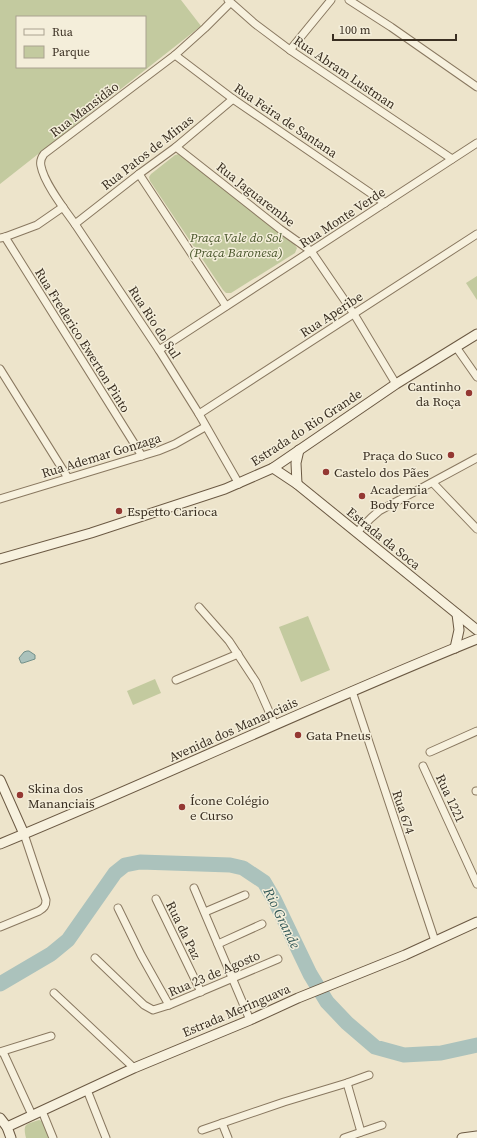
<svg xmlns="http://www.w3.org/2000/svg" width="477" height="1138" font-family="'Source Serif 4',serif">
<rect width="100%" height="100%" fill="#ede4cb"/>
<g fill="#c3ca9f" fill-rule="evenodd">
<path d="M0,0H181L201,26L0,184ZM17,17H145V67H17Z"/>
<polygon points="179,154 182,155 294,244 297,248 295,253 231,293 226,293 223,290 150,181 149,177 151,174 175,155"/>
<polygon points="477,276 477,300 466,283"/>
<polygon points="308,616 330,670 301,682 279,627"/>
<polygon points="155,679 161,693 133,705 127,691"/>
<path d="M39,1120L42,1121L49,1138H26C23,1123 25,1125 39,1120Z"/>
</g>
<polygon fill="#abc2bc" stroke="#72908a" points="27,651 29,651 35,655 35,659 23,663 21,663 19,658 24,652"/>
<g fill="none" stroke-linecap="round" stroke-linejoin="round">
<polyline stroke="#abc2bc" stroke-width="15" points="0,984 51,954 68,940 115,873 125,865 140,862 230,865 243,868 264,882 274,899 310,974 327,1002 347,1023 375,1047 404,1055 441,1053 477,1045"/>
<defs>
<g id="street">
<polyline points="228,0 254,23 290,50 452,159"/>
<polyline points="349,0 391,27 477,87"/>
<path d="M230,3L205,28L175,55L44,154C41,158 40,162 41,166C44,183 65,210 75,224L159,350L199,414L239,484"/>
<polyline points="290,50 331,0"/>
<polyline points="175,55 233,99 385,203"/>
<polyline points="176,147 280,229 311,251 354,314 396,384"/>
<polyline points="139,174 226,306"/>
<polyline points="75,224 139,174 176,147 233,99"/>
<polyline points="5,237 142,456"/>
<polyline points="0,238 5,237 37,225 63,207"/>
<polyline points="456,347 477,377"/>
<polyline points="159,350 477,143"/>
<polyline points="0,369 68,478"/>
<polyline points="199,414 477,234"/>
<polyline points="433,483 477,529"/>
<polyline points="0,499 158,451 175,444 205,427"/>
<polyline points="357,532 371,518 379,511 477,458"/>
<polyline points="199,607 229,641 256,682 275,725"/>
<polyline points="176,680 238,654"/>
<polyline points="352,691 435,941"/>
<polyline points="430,752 477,731"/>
<polyline points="423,766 477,884"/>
<polyline points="476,791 477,791"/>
<polyline points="194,888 250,1020"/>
<polyline points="156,899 201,992"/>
<polyline points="118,908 141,955 169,1005"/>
<polyline points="205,912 245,895"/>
<path d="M0,927L39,911C44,908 46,906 46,900L24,834"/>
<polyline points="218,944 262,924"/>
<polyline points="95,958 144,1005 153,1010 169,1005 278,959"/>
<polyline points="54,993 134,1068"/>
<polyline points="0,1052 51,1036"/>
<polyline points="3,1052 32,1115"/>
<polyline points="347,1083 361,1132"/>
<polyline points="87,1090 106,1138"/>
<polyline points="42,1111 53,1138"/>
<polyline points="222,1123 228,1138"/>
<polyline points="202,1130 284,1102 347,1083 369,1075"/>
<polyline points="344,1138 382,1125"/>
</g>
<g id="secondary">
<polyline points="273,468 297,484 477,630"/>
<polyline points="297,484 296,463 299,450"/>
<polyline points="0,559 91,533 225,489 273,468 396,384 477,334"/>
<polyline points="455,648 459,630 457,614"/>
<polyline points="0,780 24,834"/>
<path d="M0,844C160,778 316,704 477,639"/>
<polyline points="0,1118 7,1127 11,1138"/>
<polyline points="7,1127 134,1068 250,1020 298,998 405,955 477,922"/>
<polyline points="462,1138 477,1136"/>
</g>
</defs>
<use href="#street" stroke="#897860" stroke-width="9"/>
<use href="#secondary" stroke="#6b5943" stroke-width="11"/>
<use href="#street" stroke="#f7f1de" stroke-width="7"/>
<use href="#secondary" stroke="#f7f1de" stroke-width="9"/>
</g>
<g fill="#943833" stroke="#f4eeda" stroke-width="1.5">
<circle cx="469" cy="393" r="4"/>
<circle cx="451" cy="455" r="4"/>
<circle cx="326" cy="472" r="4"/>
<circle cx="362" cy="496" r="4"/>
<circle cx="119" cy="511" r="4"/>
<circle cx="298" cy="735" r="4"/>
<circle cx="20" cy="795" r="4"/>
<circle cx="182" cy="807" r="4"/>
</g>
<g text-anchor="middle" stroke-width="3" stroke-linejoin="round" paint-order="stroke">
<g font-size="13" fill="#3a2f22" stroke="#f4eeda">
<text transform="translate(345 72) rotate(34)" y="5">Rua Abram Lustman</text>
<text transform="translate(84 109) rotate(-37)" y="5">Rua Mansidão</text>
<text transform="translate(286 120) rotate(34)" y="5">Rua Feira de Santana</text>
<text transform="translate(147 152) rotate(-38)" y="5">Rua Patos de Minas</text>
<text transform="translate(256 194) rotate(38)" y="5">Rua Jaguarembe</text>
<text transform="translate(342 217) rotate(-33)" y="5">Rua Monte Verde</text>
<text transform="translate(331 314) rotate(-33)" y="5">Rua Aperibe</text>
<text transform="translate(155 322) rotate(57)" y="5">Rua Rio do Sul</text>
<text transform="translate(83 340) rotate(58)" y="5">Rua Frederico Ewerton Pinto</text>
<text transform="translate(306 427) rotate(-33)" y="5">Estrada do Rio Grande</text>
<text transform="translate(101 455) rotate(-17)" y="5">Rua Ademar Gonzaga</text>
<text transform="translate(384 538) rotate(39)" y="5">Estrada da Soca</text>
<text transform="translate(233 729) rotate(-24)" y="5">Avenida dos Mananciais</text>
<text transform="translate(451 798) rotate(65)" y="5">Rua 1221</text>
<text transform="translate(404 812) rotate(72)" y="5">Rua 674</text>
<text transform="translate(184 930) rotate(64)" y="5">Rua da Paz</text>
<text transform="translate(214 973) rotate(-23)" y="5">Rua 23 de Agosto</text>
<text transform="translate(236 1010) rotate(-23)" y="5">Estrada Meringuava</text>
</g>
<g font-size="13" font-style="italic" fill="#48552a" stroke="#f4eeda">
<text x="236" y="242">Praça Vale do Sol<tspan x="236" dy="15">(Praça Baronesa)</tspan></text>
</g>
<g font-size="13" fill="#3a2f22" stroke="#f4eeda" text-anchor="start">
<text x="461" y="391" text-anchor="end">Cantinho<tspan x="461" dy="15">da Roça</tspan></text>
<text x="443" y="460" text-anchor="end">Praça do Suco</text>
<text x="334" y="477">Castelo dos Pães</text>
<text x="370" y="494">Academia<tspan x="370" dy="15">Body Force</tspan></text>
<text x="127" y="516">Espetto Carioca</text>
<text x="306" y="740">Gata Pneus</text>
<text x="28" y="793">Skina dos<tspan x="28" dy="15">Mananciais</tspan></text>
<text x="190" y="805">Ícone Colégio<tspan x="190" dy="15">e Curso</tspan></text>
</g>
<g font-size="14" font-style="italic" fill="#335958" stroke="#f4eeda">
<text transform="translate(282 918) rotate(64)" y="5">Rio Grande</text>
</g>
</g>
<rect x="16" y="16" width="130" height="52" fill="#f4eeda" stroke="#aaa290"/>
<rect x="24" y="29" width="20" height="6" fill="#f7f1de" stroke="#aaa290"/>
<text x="52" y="36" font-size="12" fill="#3a2f22">Rua</text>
<rect x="24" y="46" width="20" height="12" fill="#c3ca9f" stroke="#aaa290"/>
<text x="52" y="56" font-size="12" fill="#3a2f22">Parque</text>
<path d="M333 34v6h123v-6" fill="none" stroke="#3a2f22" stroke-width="2"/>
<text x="339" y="34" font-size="12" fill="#3a2f22" stroke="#f4eeda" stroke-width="3" paint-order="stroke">100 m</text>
</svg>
